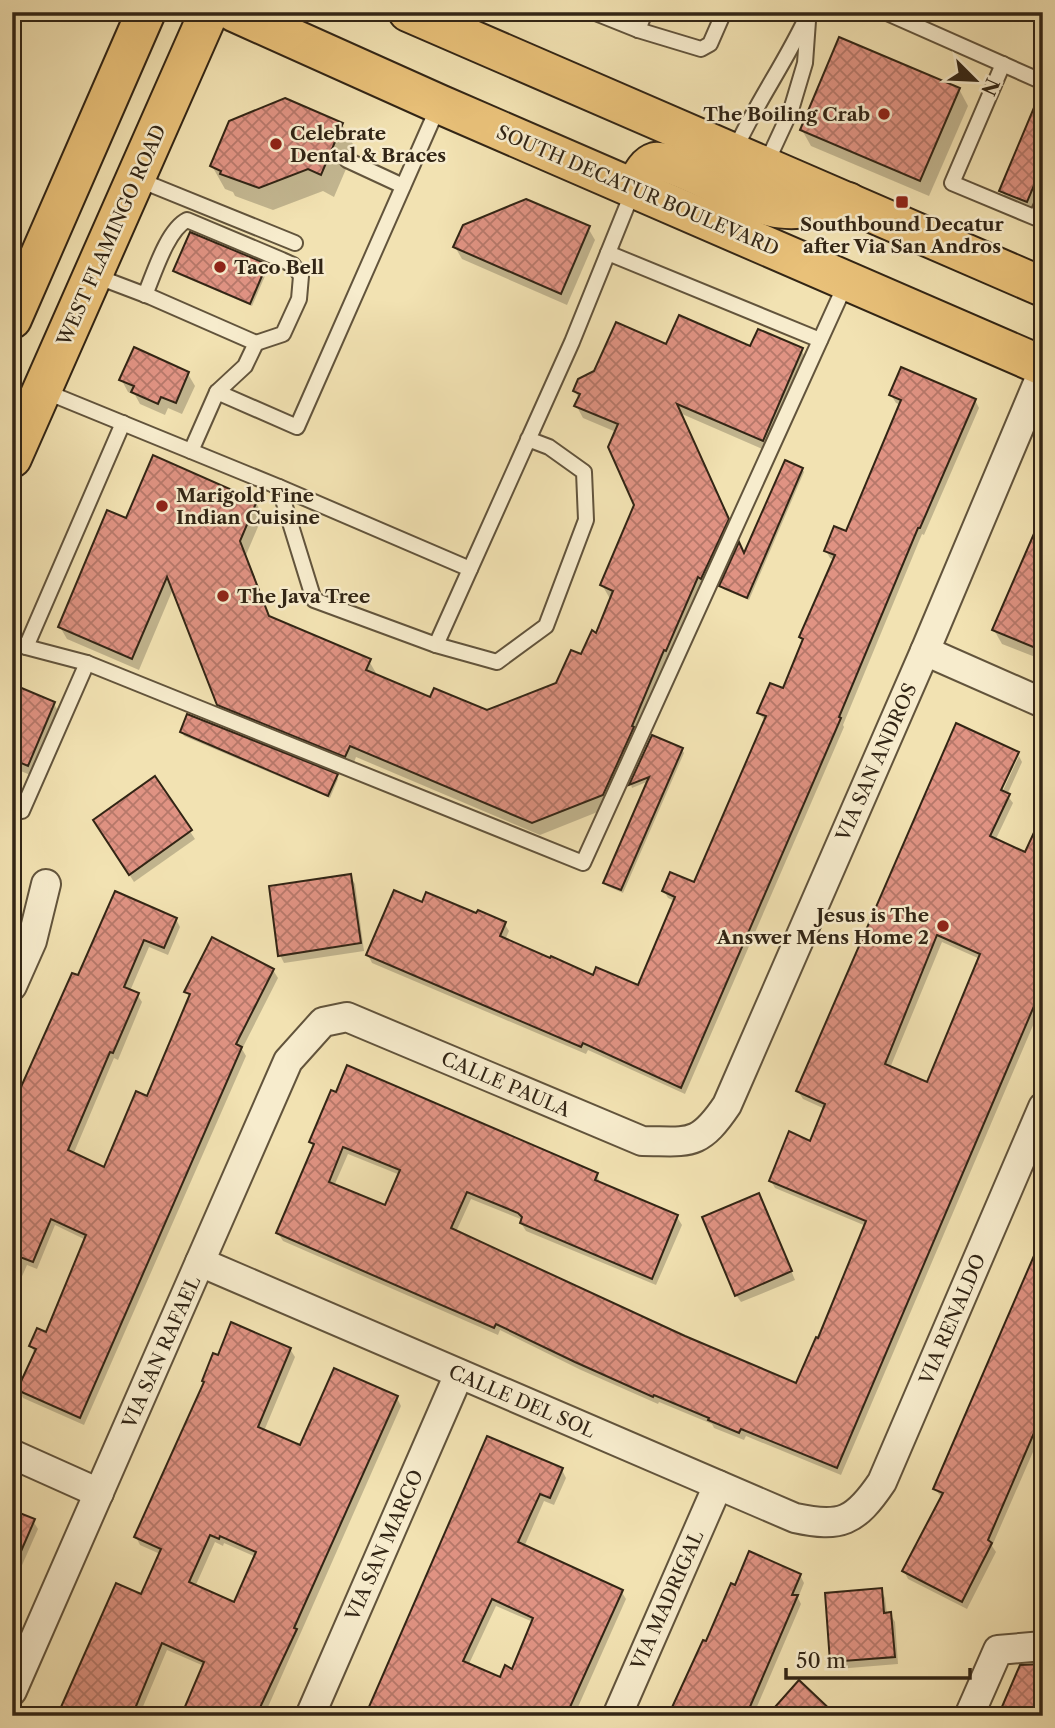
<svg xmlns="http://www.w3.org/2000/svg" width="1055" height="1728" font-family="'Libre Caslon Text',serif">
<defs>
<pattern id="building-cross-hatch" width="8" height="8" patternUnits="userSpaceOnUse" patternTransform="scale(1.75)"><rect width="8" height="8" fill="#e09383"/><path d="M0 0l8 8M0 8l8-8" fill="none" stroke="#b6786a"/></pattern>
</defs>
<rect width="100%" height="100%" fill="#f2e2b2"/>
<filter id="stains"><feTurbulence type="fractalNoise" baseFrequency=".00286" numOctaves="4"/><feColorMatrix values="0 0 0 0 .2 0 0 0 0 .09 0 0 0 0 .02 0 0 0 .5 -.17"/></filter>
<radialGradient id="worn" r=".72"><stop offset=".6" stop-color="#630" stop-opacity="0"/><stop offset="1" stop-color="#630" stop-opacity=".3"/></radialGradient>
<g fill="#0003" fill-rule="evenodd">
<polygon points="959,89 968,106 929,196 811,146 802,130"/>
<polygon points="1032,117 1043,121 1043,181 1031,209 1006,198 1001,190"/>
<polygon points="342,124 355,148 334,197 323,191 273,210 235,196 233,192 225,189 212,166"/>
<polygon points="588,228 595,240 567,305 462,259 455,247"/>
<polygon points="266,266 268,269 252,306 177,274 175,270"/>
<polygon points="667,346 801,350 808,362 769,452 682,414 734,532 610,807 540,835 356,757 352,768 226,717 219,704 173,589 139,670 67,639 60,627 127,521 256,503 263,515 246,555 271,619 369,661 376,673 375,676 431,700 487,712 558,684 597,635 612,599 609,597 602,585 636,505 616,432 583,418 576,405 579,399 575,391"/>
<polygon points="188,374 195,386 182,414 168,408 165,415 140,404 135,395 128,392 121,379"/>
<polygon points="891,395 975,400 979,408 924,535 922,534 843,725 844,727 685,1094 588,1050 586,1054 372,963 368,955 422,904 504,923 509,931 505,940 594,977 639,987 675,901 668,898 664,891 695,884 765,721 759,713 784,691 804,643 801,637 834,560 830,558 826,551 847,533 901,405 896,403"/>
<polygon points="802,469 804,472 749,600 723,589 721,586 745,557"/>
<polygon points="1043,518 1043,660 1002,644 994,630"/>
<polygon points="54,704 61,716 35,777 16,769 12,763 12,748"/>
<path d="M957,726L1019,756H1015L996,798L999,799L1019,756L1022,762L1007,795L1013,803L995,841L1026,855L1043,817V1002L841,1475L746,1436L744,1440L714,1428L712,1424L659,1402L658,1404L581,1370L500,1330L498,1335L283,1241L278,1233L314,1148L311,1142L332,1092L337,1094L348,1067L597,1174L600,1184L677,1217L682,1225L656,1285L526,1231L521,1223L523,1220L471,1199L456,1232L684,1337L797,1385L817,1339L819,1340L866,1226L775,1188L771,1181L790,1134L811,1143L825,1109L803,1099L798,1091ZM942,942L980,959L928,1084L890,1068ZM348,1154L400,1175L385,1208L334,1186Z"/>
<polygon points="182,732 336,776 338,779 330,798 184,736"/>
<polygon points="653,737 682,750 684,753 623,893 607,886 605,883 649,781 632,788 631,785"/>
<polygon points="155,779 195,839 134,882 111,846"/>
<polygon points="350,876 355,884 364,951 284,963 280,955"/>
<polygon points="176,919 180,927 168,955 149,947 130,991 137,994 142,1002 118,1060 114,1058 73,1155 105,1170 148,1098 190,998 186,991 273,970 278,978 242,1049 246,1056 84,1425 23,1398 19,1390 35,1354 31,1346 47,1335 86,1240 55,1225 37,1269 27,1265 12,1299 12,1113 79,978"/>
<polygon points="763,1203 795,1280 741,1302 736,1295"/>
<polygon points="1043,1236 1043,1429 992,1546 996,1552 967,1609 908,1579 904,1571 942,1498 935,1489"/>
<path d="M290,1349L295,1357L264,1431L301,1447L397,1398L401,1406L264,1716H183L204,1666L167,1650L139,1716H57L117,1585L142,1596L160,1554L140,1545L136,1537ZM215,1542L223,1546L224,1543L256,1557L234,1604L195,1587Z"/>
<path d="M488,1438L562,1470L566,1478L554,1505L544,1501L524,1547L621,1591L626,1599L574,1716H366ZM496,1606L533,1622L513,1671L501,1679L468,1666Z"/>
<polygon points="12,1511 33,1521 38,1529 12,1588"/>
<polygon points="800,1575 804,1583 798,1598 801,1604 753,1716 675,1716 707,1643 736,1587"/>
<polygon points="881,1590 885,1598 887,1614 890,1614 895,1622 898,1664 837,1669 832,1661"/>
</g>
<g fill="url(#building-cross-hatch)" stroke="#322515" stroke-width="2" fill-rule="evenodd">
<polygon points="839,37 960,88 920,181 800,130"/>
<polygon points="1041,91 1043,164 1027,202 999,191"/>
<polygon points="285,98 343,123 321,175 308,169 259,188 220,174 221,171 210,166 229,121"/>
<polygon points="526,199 590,226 561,294 453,247 463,225"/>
<polygon points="190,232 267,264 250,304 173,271"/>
<polygon points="679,315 750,346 758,329 803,348 763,441 677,404 729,519 701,579 698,577 666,651 664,650 632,726 634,727 603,795 532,823 350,746 345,757 217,705 167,577 132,659 58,627 107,510 126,518 153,455 257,501 240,541 269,616 371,659 366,670 430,697 434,688 487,710 556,683 571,650 581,654 592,630 596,633 613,591 600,585 634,505 608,447 618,424 574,406 580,394 573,391 578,379 594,371 616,322 666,344"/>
<polygon points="134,347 189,372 176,403 161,397 158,404 131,392 134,386 119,380"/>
<polygon points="901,367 976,399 920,528 918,528 839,717 841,718 681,1088 583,1043 581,1047 366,955 394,890 422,902 426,892 476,913 478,910 506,922 500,936 550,958 551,956 593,975 596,967 638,985 675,897 662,891 670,872 694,882 766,716 757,713 770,683 783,688 803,639 799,637 835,555 824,551 834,526 846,531 901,400 889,395"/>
<polygon points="785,460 803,468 747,598 719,586 739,542 744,553"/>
<polygon points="1043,513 1043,651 992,630"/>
<polygon points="12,684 55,702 28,766 12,759"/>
<polygon points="187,714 338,774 328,796 180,732"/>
<path d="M956,723L1019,752L1001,790L1010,794L990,836L1025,852L1043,813V985L837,1468L741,1429L739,1433L708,1420L709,1418L654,1395L653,1397L575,1362L496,1324L494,1328L276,1233L314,1144L309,1142L331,1090L336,1092L347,1065L598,1173L595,1180L678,1215L652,1279L520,1223L522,1217L518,1213L467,1192L451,1228L685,1336L796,1383L816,1337L818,1338L866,1221L769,1181L789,1131L810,1141L825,1104L796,1091ZM937,935L980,954L927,1082L885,1064ZM343,1147L400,1170L385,1205L329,1182Z"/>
<polygon points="652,735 683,748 621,890 603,883 649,777 629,785"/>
<polygon points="155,776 192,830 129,875 93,820"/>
<polygon points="351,874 361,943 278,956 269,886"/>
<polygon points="115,891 177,918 164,948 144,940 124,987 139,993 113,1053 110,1052 68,1150 104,1167 136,1091 147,1096 190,994 184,992 212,937 274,969 236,1044 242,1047 80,1418 17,1390 36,1349 29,1346 37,1328 46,1332 86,1235 51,1219 33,1262 12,1254 12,1107 72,973 78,975"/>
<polygon points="759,1193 792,1271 735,1296 702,1217"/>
<polygon points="1043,1235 1043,1412 988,1540 992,1543 962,1602 902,1571 943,1493 933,1489"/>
<path d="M231,1322L291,1348L258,1427L300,1445L334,1368L398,1396L294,1628L297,1629L256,1716H181L204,1662L162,1643L132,1716H57L116,1583L141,1594L161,1549L134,1537L204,1382L202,1381L213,1353L218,1355ZM210,1535L219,1539L220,1536L256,1552L234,1602L189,1582Z"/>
<path d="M487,1436L563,1468L550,1498L540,1494L518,1542L623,1590L566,1716H365ZM492,1599L533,1618L512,1669L505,1665L500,1677L463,1661Z"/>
<polygon points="12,1510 35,1519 12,1572"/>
<polygon points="749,1551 801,1574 792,1595 798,1595 746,1716 668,1716 703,1640 706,1641 731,1583 735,1585"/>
<polygon points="882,1588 884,1613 891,1612 895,1657 830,1662 825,1593"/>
<polygon points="1043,1664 1043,1716 998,1716 1020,1665"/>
<polygon points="799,1680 837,1716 767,1716"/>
</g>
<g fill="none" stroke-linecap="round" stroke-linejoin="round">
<defs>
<g id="service">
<polyline points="593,12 638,30 701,49 710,44 724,12"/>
<polyline points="885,12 1043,82"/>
<polyline points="638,30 645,12"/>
<polyline points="1003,64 952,183 1036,218 1043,202"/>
<path d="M734,152C755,104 787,61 809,12"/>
<polyline points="347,160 403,186"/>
<polyline points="766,164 791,110 805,63 808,21"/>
<polyline points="137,179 295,243"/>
<polyline points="608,253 820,340"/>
<polyline points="93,275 151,297 256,343 245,366 217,392"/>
<path d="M145,295C154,274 167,230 187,220L282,260L293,265L301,276L299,299L283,334L256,343"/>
<polyline points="44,391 279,487 314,600 436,645"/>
<polyline points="528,439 549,447 584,472 586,520 546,626 497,662 436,645 572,342 633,191"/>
<polyline points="191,451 217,392 297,427 439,105"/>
<polyline points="279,487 470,569"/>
<polyline points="12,642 26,647 123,423"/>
<polyline points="26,647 87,663 583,863 847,281"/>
<polyline points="12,801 22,811 87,663"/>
</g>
<g id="minor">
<polyline points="925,651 1043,703"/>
<polyline points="12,986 32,941 46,884"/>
<path d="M200,1262L795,1518C841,1528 855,1522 882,1482L1043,1107"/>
<polyline points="12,1454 99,1493"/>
<path d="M12,1691L288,1061L323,1022L347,1017L642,1141C689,1141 698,1148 727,1105L925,651L1043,371"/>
<polyline points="310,1716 459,1374"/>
<polyline points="617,1716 718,1485"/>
<polyline points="969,1716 998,1650 1043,1646"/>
</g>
<g id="primary">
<polyline points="234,12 439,104 1043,366"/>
<polyline points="408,12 1043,287"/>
<path d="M635,187C640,179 645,165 655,162C672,158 747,202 772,207C796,213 823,205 848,202"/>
<polyline points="12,319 146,12"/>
<polyline points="12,458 209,12"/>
</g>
</defs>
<use href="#service" stroke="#62543c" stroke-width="18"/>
<use href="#minor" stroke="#62543c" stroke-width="32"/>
<use href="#primary" stroke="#322515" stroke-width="42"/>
<polyline stroke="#322515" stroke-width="4.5" stroke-dasharray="2 3.5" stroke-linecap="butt" points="12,21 16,12"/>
<use href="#service" stroke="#f7eccd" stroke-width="14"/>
<use href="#minor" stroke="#f7eccd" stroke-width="28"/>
<use href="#primary" stroke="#e9c179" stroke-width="38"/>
</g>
<g fill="#8f2418" stroke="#f7eccd" stroke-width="2.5">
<circle cx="884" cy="114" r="7"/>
<circle cx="276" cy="144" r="7"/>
<rect x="895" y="195" width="14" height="14" rx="3.5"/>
<circle cx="220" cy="267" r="7"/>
<circle cx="162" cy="506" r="7"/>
<circle cx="223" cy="596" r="7"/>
<circle cx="943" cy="926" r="7"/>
</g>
<g text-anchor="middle" stroke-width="5" stroke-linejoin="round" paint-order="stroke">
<g font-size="19" font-weight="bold" fill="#322515" stroke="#f7eccd" text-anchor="start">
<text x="870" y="121" text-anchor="end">The Boiling Crab</text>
<text x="290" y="140">Celebrate<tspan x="290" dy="22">Dental &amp; Braces</tspan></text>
<text x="902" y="231" text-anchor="middle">Southbound Decatur<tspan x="902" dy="22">after Via San Andros</tspan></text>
<text x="234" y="274">Taco Bell</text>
<text x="176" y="502">Marigold Fine<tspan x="176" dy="22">Indian Cuisine</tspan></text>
<text x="237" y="603">The Java Tree</text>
<text x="929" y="922" text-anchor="end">Jesus is The<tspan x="929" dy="22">Answer Mens Home 2</tspan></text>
</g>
<g font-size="19" fill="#322515" stroke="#f7eccd">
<text transform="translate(638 190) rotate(23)" y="7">SOUTH DECATUR BOULEVARD</text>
<text transform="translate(111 235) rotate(-66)" y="7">WEST FLAMINGO ROAD</text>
<text transform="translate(876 762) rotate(-66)" y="7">VIA SAN ANDROS</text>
<text transform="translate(506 1084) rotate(23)" y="7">CALLE PAULA</text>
<text transform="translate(952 1319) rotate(-67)" y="7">VIA RENALDO</text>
<text transform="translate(161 1352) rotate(-66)" y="7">VIA SAN RAFAEL</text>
<text transform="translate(522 1401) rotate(23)" y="7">CALLE DEL SOL</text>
<text transform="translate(384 1545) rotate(-66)" y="7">VIA SAN MARCO</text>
<text transform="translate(667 1600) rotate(-66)" y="7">VIA MADRIGAL</text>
</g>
</g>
<rect width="1055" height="1728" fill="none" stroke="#f2e2b2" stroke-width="42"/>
<rect x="14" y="14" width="1027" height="1700" fill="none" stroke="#322515" stroke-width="3.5"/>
<rect x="21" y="21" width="1013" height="1686" fill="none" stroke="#322515" stroke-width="2"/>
<g transform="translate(975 80) rotate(114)" stroke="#f7eccd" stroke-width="5" paint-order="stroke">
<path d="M0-5L12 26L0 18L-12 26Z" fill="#322515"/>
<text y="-10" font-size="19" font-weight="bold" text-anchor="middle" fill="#322515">N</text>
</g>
<path d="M786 1668v10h184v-10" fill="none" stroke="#322515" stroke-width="3.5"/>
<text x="796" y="1668" font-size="21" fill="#322515" stroke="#f7eccd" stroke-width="5" paint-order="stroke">50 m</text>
<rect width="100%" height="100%" filter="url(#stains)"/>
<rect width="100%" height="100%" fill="url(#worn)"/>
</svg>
